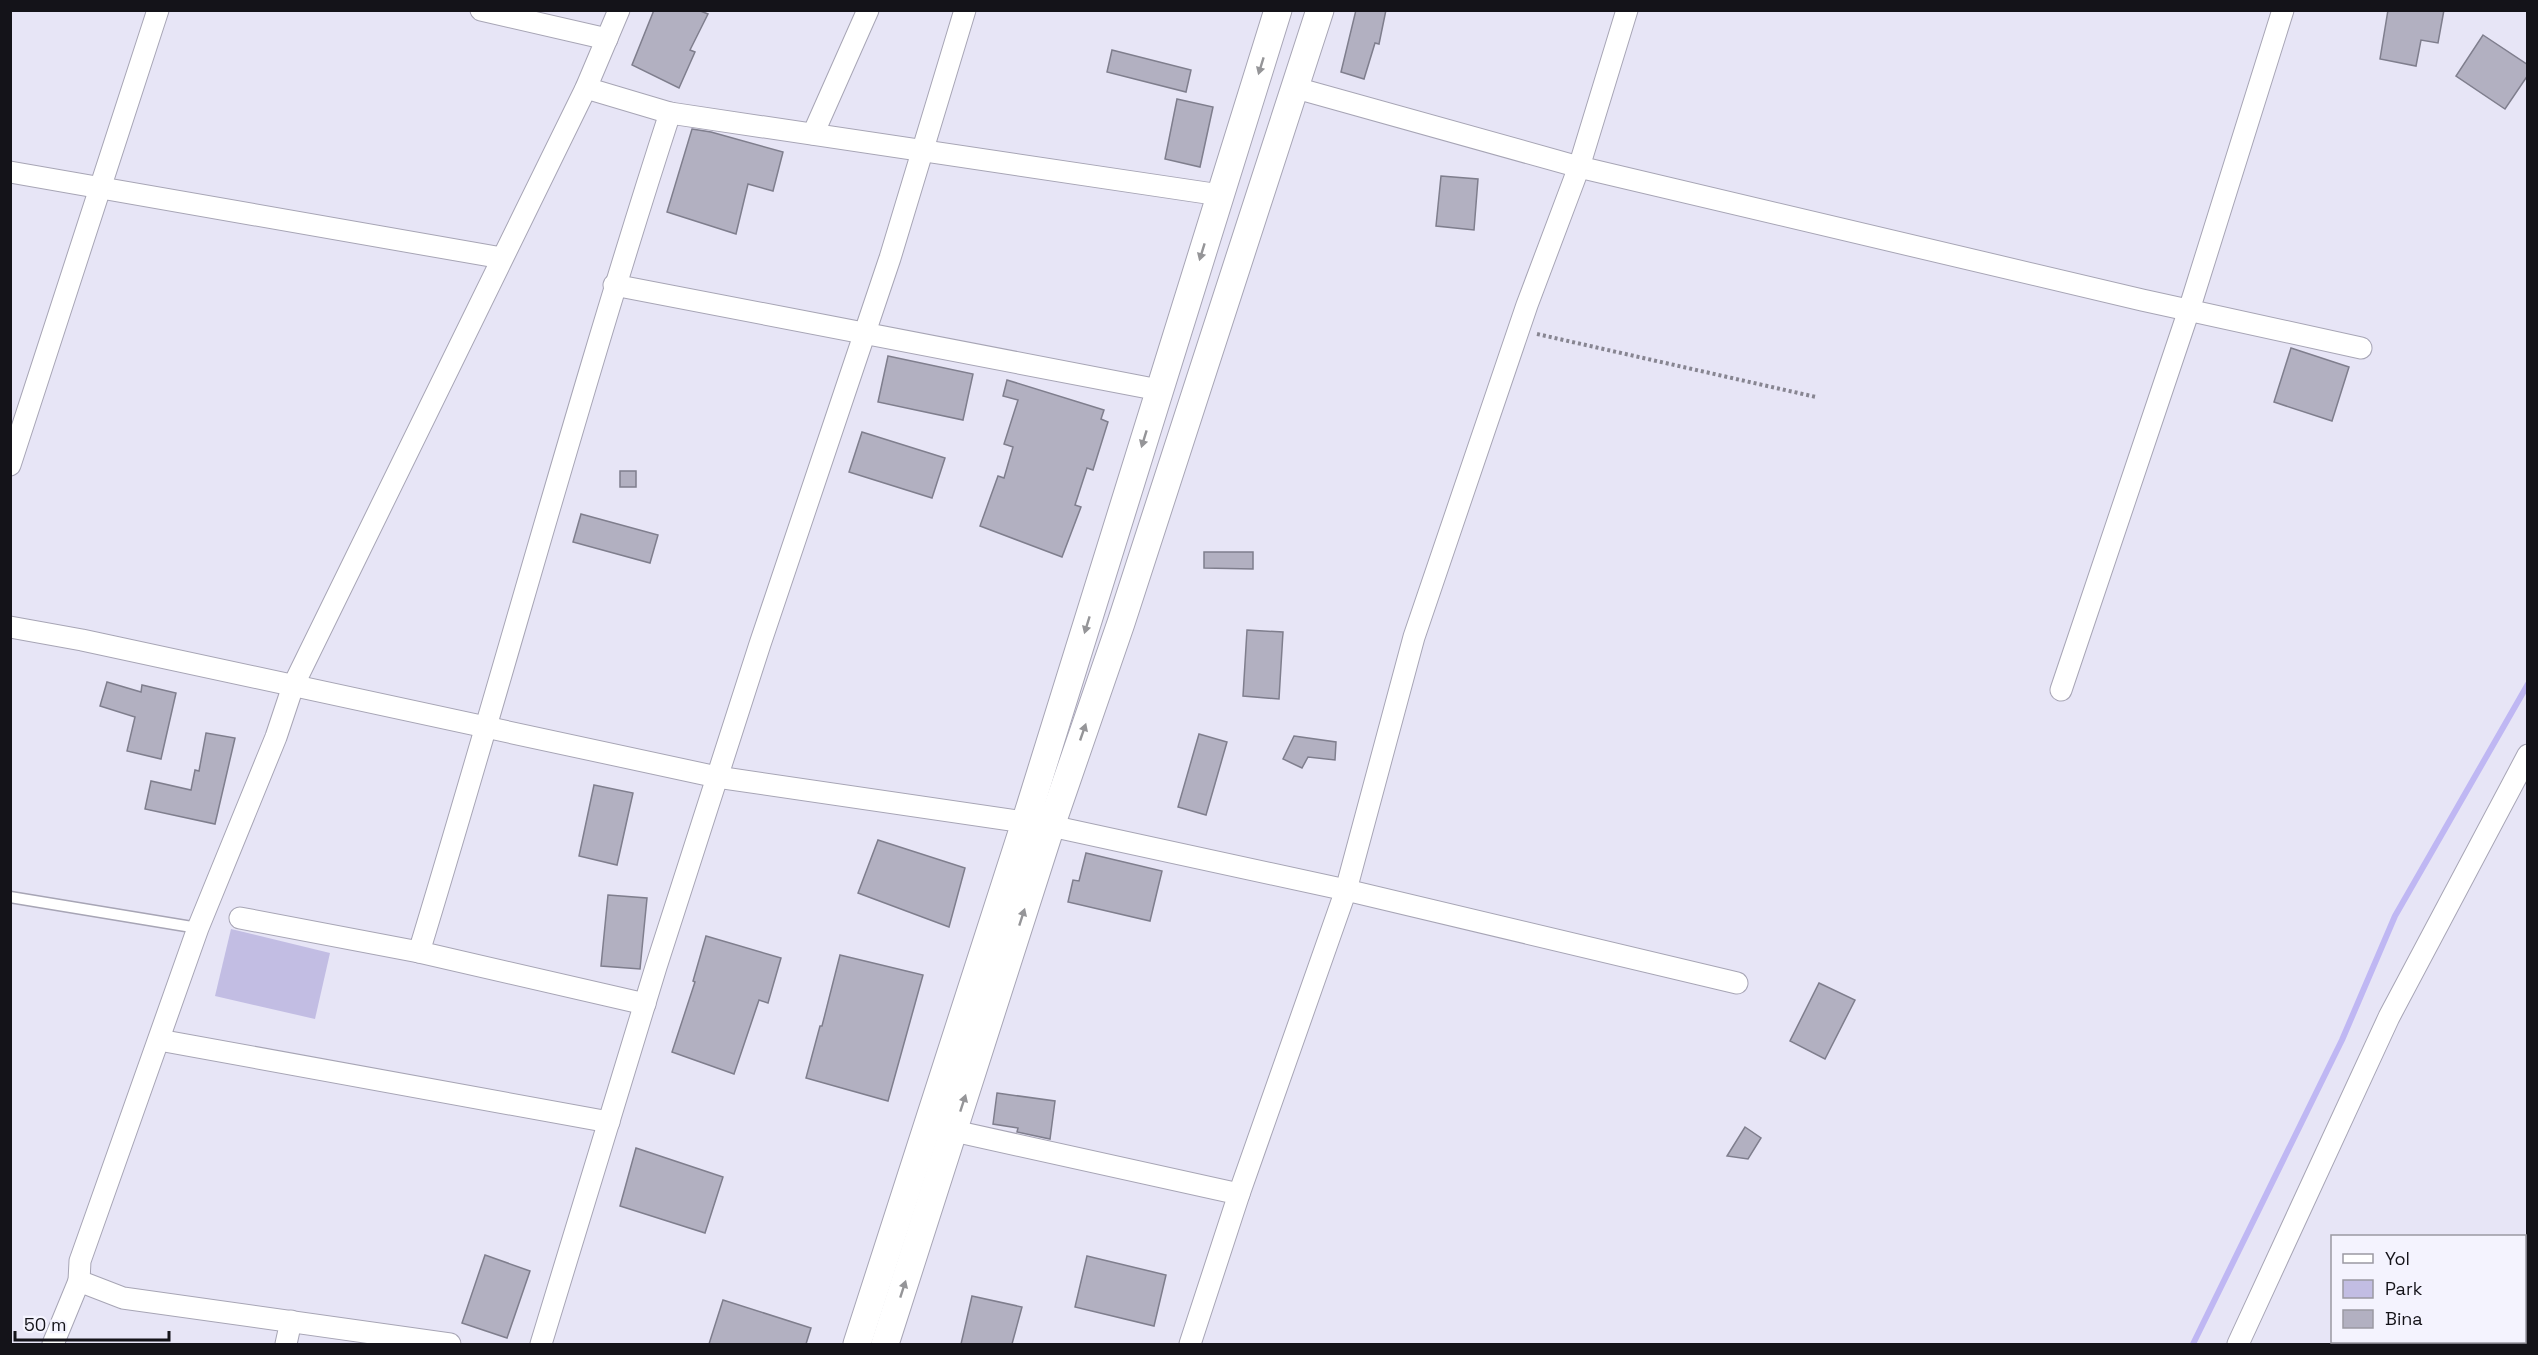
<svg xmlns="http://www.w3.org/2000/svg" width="2538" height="1355" font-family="'Space Grotesk',sans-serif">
<rect width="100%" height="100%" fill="#e7e5f6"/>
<polygon fill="#c2bde3" points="231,929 330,953 315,1019 215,996"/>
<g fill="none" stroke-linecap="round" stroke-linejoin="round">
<polyline stroke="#bfb7f3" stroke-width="6" points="2193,1344 2342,1040 2395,916 2528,684"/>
</g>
<g fill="#b2b0c1" stroke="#7f7e8d" stroke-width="1.5">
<polygon points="654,10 698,10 708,14 690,50 695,52 679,88 632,65"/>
<polygon points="1356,10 1386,10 1379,44 1375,43 1364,79 1341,72"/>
<polygon points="2388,10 2444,10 2438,43 2421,40 2416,66 2380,59"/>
<polygon points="2483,35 2528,65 2528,75 2505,109 2456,76"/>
<polygon points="1112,50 1191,70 1186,92 1107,72"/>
<polygon points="1177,99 1213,107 1200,167 1165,159"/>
<polygon points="692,129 711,132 783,152 773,191 748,184 736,234 667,212"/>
<polygon points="1441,176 1478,179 1474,230 1436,226"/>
<polygon points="2291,348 2349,367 2332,421 2274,402"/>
<polygon points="888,356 973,374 963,420 878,402"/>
<polygon points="1007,380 1104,410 1101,419 1108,422 1093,470 1087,468 1075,505 1081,507 1062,557 980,526 998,476 1004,478 1013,447 1004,444 1018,400 1003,396"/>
<polygon points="862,432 945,458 932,498 849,472"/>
<rect x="620" y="471" width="16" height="16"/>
<polygon points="581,514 658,535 650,563 573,542"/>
<polygon points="1204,552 1253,552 1253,569 1204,568"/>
<polygon points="1247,630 1283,632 1279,699 1243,696"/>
<polygon points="107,682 141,692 142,685 176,693 161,759 127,751 135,717 100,706"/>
<polygon points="206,733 235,738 215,824 145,809 151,781 191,790 195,770 199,771"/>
<polygon points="1199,734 1227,742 1206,815 1178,807"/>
<polygon points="1294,736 1336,742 1335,760 1308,757 1302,768 1283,759"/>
<polygon points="594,785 633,793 617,865 579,856"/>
<polygon points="878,840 965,868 949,927 858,893"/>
<polygon points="1086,853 1162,871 1150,921 1068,902 1073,880 1079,881"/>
<polygon points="608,895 647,898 640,969 601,966"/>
<polygon points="706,936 781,958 768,1003 759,1000 734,1074 672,1052 695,982 693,981"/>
<polygon points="840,955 923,975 888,1101 806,1078 820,1026 822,1026"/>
<polygon points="1819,983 1855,1000 1825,1059 1790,1041"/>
<polygon points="997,1093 1055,1101 1050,1139 1017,1132 1018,1128 993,1124"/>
<polygon points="1745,1127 1761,1138 1748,1159 1727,1156"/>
<polygon points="636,1148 723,1177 705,1233 620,1206"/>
<polygon points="485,1255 530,1271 507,1338 462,1323"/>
<polygon points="1087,1256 1166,1275 1154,1326 1075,1307"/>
<polygon points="972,1296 1022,1307 1012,1344 961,1344"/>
<polygon points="723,1300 811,1328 806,1344 709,1344"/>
</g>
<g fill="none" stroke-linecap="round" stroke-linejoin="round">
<defs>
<polyline id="service" points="10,897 198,928"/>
<g id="minor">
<polyline points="481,10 607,39"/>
<polyline points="586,88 670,113 1220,195"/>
<polyline points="1296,88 1579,167 2142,300 2361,348"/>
<polyline points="813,134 868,10"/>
<polyline points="10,172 502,258"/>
<polyline points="614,285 1159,390"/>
<polyline points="10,465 158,10"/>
<polyline points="10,627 82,640 717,777 1051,826 1346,890 1737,983"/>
<polyline points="2061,690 2189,310 2283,10"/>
<path d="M240,918L419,952C504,673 580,390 670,113"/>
<polyline points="419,952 645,1004"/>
<polyline points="159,1040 609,1122"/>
<polyline points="954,1131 1239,1194"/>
<polyline points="53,1344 79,1281"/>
<polyline points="286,1344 291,1321"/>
<polyline points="450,1344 123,1298 79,1281 80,1261 198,928 276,737 293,686 586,88 619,10"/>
<polyline points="541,1344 656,967 760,644 890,258 965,10"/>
<polyline points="1190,1344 1239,1194 1346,890 1414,637 1527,305 1579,167 1627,10"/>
<polyline points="2238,1344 2389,1017 2528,755"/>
</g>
<g id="tertiary">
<polyline points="857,1344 1025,823 1278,10"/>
<polyline points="885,1344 1051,826 1121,623 1320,10"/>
</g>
</defs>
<use href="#service" stroke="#a7a5b5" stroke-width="13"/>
<use href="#minor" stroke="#a7a5b5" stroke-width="23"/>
<use href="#tertiary" stroke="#a7a5b5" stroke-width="29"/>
<polyline stroke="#878591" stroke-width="4" stroke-dasharray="3 3" stroke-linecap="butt" points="1537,334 1816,397"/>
<use href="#service" stroke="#fff" stroke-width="10"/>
<use href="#minor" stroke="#fff" stroke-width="21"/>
<use href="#tertiary" stroke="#fff" stroke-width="27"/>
</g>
<defs><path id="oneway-solid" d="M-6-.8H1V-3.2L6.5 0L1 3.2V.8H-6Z" transform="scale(1.5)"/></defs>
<g fill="#959598">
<use href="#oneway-solid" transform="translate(1261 66) rotate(107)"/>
<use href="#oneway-solid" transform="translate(1202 252) rotate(107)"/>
<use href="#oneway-solid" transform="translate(1144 439) rotate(107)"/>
<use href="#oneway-solid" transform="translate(1087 625) rotate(107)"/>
<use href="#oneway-solid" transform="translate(1083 732) rotate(-71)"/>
<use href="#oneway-solid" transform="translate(1022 917) rotate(-72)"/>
<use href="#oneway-solid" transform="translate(963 1103) rotate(-72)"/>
<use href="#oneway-solid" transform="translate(903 1289) rotate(-72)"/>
</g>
<rect width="2538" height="1355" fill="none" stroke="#141319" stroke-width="24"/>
<rect x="2331" y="1235" width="195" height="108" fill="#f4f3fe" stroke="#9a99a2" stroke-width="1.5"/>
<rect x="2343" y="1254" width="30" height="9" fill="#ffffff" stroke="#9a99a2" stroke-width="1.5"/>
<text x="2385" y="1265" font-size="18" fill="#141319">Yol</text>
<rect x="2343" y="1280" width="30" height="18" fill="#c2bde3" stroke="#9a99a2" stroke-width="1.5"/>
<text x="2385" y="1295" font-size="18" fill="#141319">Park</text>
<rect x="2343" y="1310" width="30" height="18" fill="#b2b0c1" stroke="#9a99a2" stroke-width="1.5"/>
<text x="2385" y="1325" font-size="18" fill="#141319">Bina</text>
<path d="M15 1331v9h154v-9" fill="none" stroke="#141319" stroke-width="3"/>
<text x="24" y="1331" font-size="18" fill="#141319" stroke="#f4f3fe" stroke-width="4.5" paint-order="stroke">50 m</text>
</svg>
